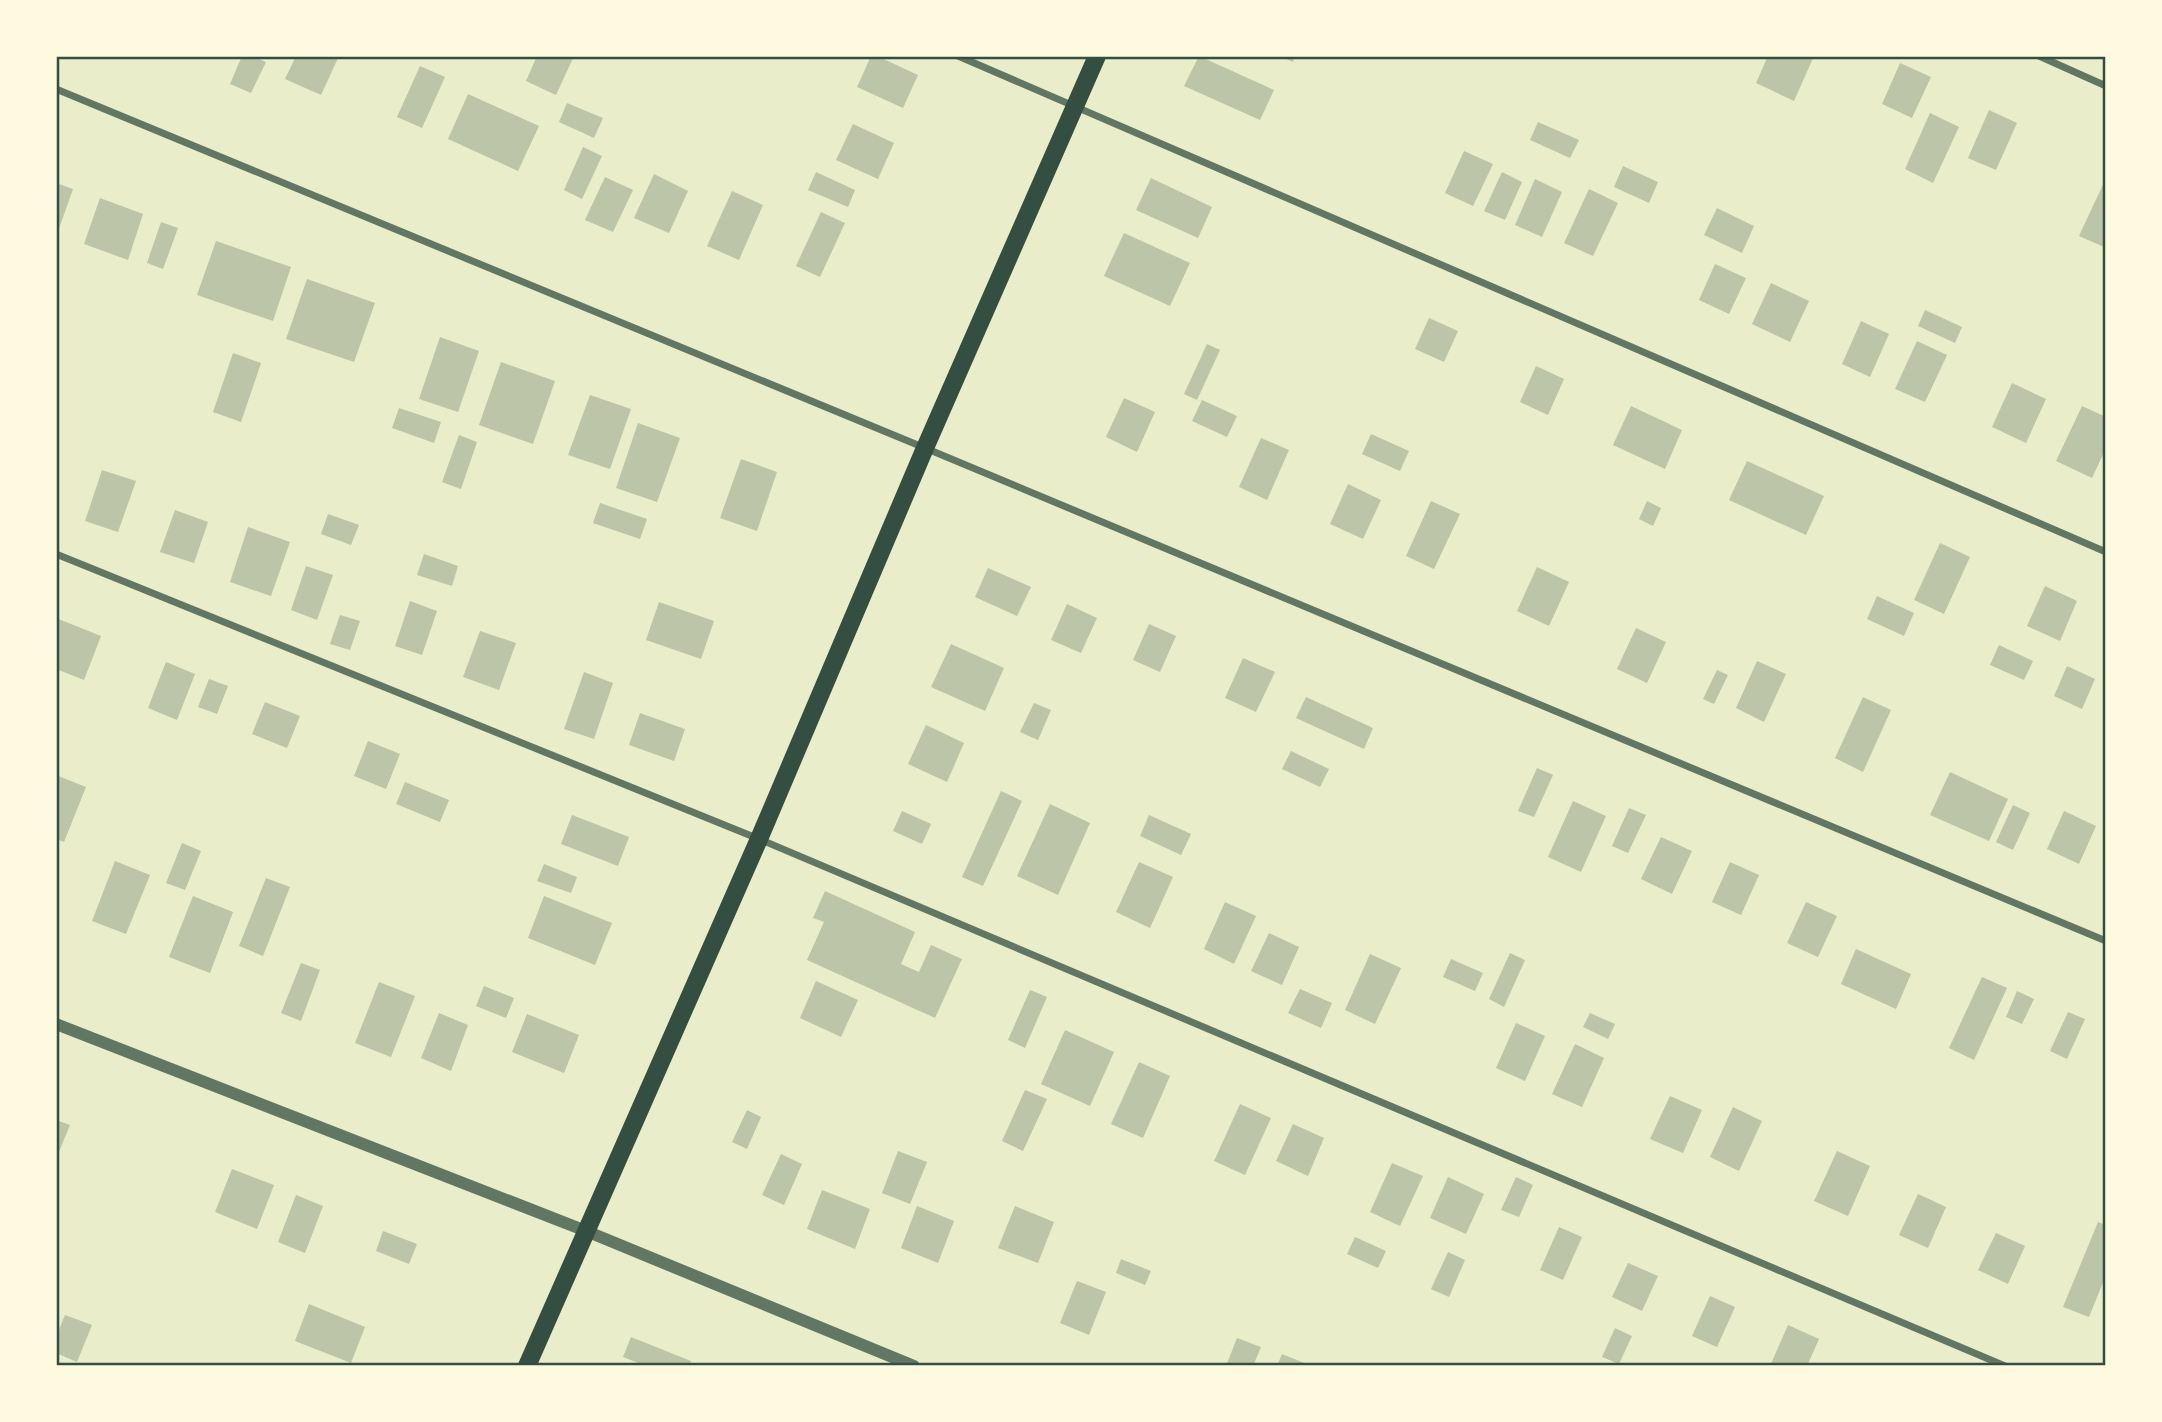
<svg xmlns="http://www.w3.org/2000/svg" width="2162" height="1422" font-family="'Open Sans',sans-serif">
<rect width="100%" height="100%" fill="#e9edc9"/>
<g fill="#bcc5a7">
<polygon points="242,56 252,56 266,62 251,93 230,84"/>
<polygon points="296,56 339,56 321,95 285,79"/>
<polygon points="537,56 574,56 556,95 526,81"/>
<polygon points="871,56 877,56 918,75 903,108 857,87"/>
<polygon points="1199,56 1274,90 1260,120 1184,86"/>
<polygon points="1280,56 1295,56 1293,62"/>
<polygon points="1768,56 1814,56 1794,101 1756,83"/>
<polygon points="1900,63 1931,77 1912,118 1882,104"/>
<polygon points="420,66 445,77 422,128 397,117"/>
<polygon points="468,94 539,126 518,171 448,139"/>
<polygon points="567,103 603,118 594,138 559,122"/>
<polygon points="1989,110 2017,123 1996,170 1968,158"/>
<polygon points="1930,113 1959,127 1933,183 1905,169"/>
<polygon points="1538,122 1579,140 1570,158 1530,140"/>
<polygon points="853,124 894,143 878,179 836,160"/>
<polygon points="583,147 602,156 582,199 564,190"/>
<polygon points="1464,151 1493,164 1473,206 1445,193"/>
<polygon points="1623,166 1658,182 1649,203 1614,187"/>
<polygon points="816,172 855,190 848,207 808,190"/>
<polygon points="1502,172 1522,182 1505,220 1484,211"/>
<polygon points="654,174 688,191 669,233 634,218"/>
<polygon points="605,177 633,190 613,232 585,220"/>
<polygon points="1151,178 1212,207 1198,238 1136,210"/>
<polygon points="2106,178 2106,242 2104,247 2079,236"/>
<polygon points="1535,179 1562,192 1542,237 1515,225"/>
<polygon points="56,183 73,189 56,237"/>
<polygon points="1589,189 1618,203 1593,256 1564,243"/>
<polygon points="732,191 763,205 739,260 707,246"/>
<polygon points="100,198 143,214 128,260 84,244"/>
<polygon points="1717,208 1754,226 1742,253 1704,235"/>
<polygon points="821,212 845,223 820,277 796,266"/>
<polygon points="161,222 178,228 163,269 147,263"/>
<polygon points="1124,233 1190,263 1170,306 1104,276"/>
<polygon points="216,241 291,267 273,321 197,295"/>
<polygon points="1715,264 1746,278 1729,314 1699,300"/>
<polygon points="307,279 375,303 354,362 286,339"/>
<polygon points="1771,283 1809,301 1790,342 1752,324"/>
<polygon points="1925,310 1962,327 1955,343 1918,326"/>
<polygon points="1429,318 1458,331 1444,362 1415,349"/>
<polygon points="1861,321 1889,334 1870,377 1842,364"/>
<polygon points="440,337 479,351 458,412 419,399"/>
<polygon points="1917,341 1947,355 1925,402 1895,389"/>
<polygon points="1207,344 1220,350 1197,400 1184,394"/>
<polygon points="233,353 261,363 241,422 213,412"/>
<polygon points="501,362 555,381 533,444 479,425"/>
<polygon points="1536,366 1564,379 1548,415 1520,402"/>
<polygon points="2012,383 2046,399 2026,443 1992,427"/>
<polygon points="590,395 631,409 610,469 568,455"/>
<polygon points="1124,398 1155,412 1137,452 1106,437"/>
<polygon points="1202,400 1237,416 1227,437 1192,421"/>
<polygon points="1631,406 1682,430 1665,469 1613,445"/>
<polygon points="2082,406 2106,417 2106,448 2092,478 2056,461"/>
<polygon points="399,408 441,422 434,443 392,428"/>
<polygon points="638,423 680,438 657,502 616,488"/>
<polygon points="1371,434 1409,451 1400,471 1362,454"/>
<polygon points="459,435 477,442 461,489 442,482"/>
<polygon points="1261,438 1289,450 1267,500 1239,487"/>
<polygon points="741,459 777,472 757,531 720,518"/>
<polygon points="1747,461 1824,496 1806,535 1729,500"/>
<polygon points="102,470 136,481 118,532 85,521"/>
<polygon points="1348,484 1381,500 1363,539 1330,524"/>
<polygon points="1431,501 1460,514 1434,569 1406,556"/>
<polygon points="1647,501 1661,508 1653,526 1639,519"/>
<polygon points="600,503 647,519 640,539 593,523"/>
<polygon points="175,510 208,522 194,563 160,552"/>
<polygon points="328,514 359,525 351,545 321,534"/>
<polygon points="248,527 290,542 271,596 230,582"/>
<polygon points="1940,543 1970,557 1944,614 1914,600"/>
<polygon points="424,554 458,566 452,586 417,575"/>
<polygon points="306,566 333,575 317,620 291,610"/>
<polygon points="1537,567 1569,582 1549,626 1517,611"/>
<polygon points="988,568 1031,587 1017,616 975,597"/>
<polygon points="2045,586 2077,601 2060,641 2027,626"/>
<polygon points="1877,596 1914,613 1904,636 1867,619"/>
<polygon points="410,601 437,611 422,655 395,646"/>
<polygon points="659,602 714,621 701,659 646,640"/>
<polygon points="1067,604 1097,618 1081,653 1051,640"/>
<polygon points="340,615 360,621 350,650 330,644"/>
<polygon points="56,618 101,636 84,680 56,669"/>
<polygon points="1149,624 1176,636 1160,672 1133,660"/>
<polygon points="1636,628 1666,642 1647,683 1617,669"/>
<polygon points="480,631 516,643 499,690 463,677"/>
<polygon points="951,644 1004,668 985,711 931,687"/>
<polygon points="1999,645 2033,661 2024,680 1990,665"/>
<polygon points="1243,658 1275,672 1256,712 1225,698"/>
<polygon points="1757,661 1786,674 1764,722 1736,708"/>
<polygon points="166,662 195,674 177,720 148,708"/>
<polygon points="2067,666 2095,679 2082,709 2054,696"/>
<polygon points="1717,670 1728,675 1714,704 1703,699"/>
<polygon points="584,672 613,683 594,739 564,729"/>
<polygon points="209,679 228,686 217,714 198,707"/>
<polygon points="1306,697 1373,728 1364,749 1296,718"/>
<polygon points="1863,697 1891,710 1863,772 1835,758"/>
<polygon points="265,702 300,716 287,748 252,734"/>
<polygon points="1034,703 1051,710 1038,740 1020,732"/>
<polygon points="640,713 685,729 674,761 629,745"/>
<polygon points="926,725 964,743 947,782 908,764"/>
<polygon points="368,741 400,754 386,789 354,776"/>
<polygon points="1291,751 1329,769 1320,787 1282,769"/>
<polygon points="1537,768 1553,775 1534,817 1518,811"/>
<polygon points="1950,772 2008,799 1989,841 1930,815"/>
<polygon points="56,775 86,787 64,842 56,839"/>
<polygon points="405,782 449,800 440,822 396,804"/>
<polygon points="1001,791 1022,801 983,886 962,877"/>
<polygon points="1573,801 1606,816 1581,872 1548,857"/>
<polygon points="1050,804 1090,823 1058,895 1017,876"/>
<polygon points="2013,805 2030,813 2013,850 1996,842"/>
<polygon points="1629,808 1646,815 1628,853 1612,846"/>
<polygon points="902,811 931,824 922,844 893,831"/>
<polygon points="2064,811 2096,826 2079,864 2047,849"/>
<polygon points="572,815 629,837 618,866 561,844"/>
<polygon points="1149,815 1191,834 1181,855 1140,836"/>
<polygon points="1661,837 1692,851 1672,894 1641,879"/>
<polygon points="182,843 201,851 185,890 166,883"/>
<polygon points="115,861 150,875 126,934 92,921"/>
<polygon points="1139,862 1173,877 1150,928 1116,912"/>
<polygon points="1730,862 1759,875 1741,915 1712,902"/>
<polygon points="544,864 577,877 571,893 537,881"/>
<polygon points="266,878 290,887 263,956 239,946"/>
<polygon points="825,891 915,932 901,964 919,972 931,945 962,959 935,1018 807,960 824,922 813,918"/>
<polygon points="193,896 233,912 210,973 169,957"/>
<polygon points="544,896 612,923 595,965 528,938"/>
<polygon points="1225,902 1256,916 1234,964 1204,949"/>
<polygon points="1806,902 1837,916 1818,957 1787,943"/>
<polygon points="1269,933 1299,947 1282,985 1251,971"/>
<polygon points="1856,949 1911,974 1896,1009 1841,984"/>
<polygon points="1510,953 1525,960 1504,1007 1489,999"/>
<polygon points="1370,954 1401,968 1375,1024 1345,1010"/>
<polygon points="1451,959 1483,973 1475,991 1443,977"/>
<polygon points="301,963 320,970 301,1021 281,1013"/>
<polygon points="1982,977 2007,988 1974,1060 1949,1048"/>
<polygon points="816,981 858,1000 841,1037 800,1018"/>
<polygon points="379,982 415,996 391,1057 355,1043"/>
<polygon points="484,986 514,998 506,1018 476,1006"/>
<polygon points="1300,989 1332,1003 1321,1028 1288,1013"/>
<polygon points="1030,990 1047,997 1025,1048 1008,1040"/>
<polygon points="2017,991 2034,999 2022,1024 2006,1017"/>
<polygon points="2068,1012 2085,1019 2067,1059 2050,1051"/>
<polygon points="439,1013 468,1025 451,1071 421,1058"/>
<polygon points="1590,1013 1615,1024 1608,1039 1583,1027"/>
<polygon points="527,1014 579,1035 564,1073 512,1052"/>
<polygon points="1516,1023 1545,1036 1525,1081 1496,1068"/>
<polygon points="1065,1030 1114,1052 1090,1106 1041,1084"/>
<polygon points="1575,1044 1604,1058 1582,1107 1552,1094"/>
<polygon points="1139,1062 1170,1076 1143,1138 1111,1124"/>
<polygon points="1025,1090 1047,1099 1023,1151 1002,1141"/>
<polygon points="1670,1096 1702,1110 1683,1153 1650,1139"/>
<polygon points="1240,1104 1271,1118 1245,1175 1214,1161"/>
<polygon points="1733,1107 1762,1121 1739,1171 1710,1157"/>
<polygon points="747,1110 761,1117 747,1149 732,1142"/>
<polygon points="56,1120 70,1125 56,1159"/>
<polygon points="1293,1124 1324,1138 1308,1176 1276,1161"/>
<polygon points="898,1151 927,1162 910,1204 882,1193"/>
<polygon points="1837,1151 1870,1166 1848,1216 1814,1201"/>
<polygon points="781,1154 802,1164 784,1205 762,1195"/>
<polygon points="1392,1163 1423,1176 1400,1226 1370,1212"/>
<polygon points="232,1169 274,1185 257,1229 215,1212"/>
<polygon points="1448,1177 1484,1194 1466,1234 1430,1218"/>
<polygon points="1516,1177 1533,1185 1519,1217 1501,1210"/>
<polygon points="822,1190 870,1209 855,1249 807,1229"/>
<polygon points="1918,1194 1946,1207 1928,1248 1899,1235"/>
<polygon points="296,1195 323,1206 305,1253 278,1242"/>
<polygon points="917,1206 954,1221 938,1263 901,1248"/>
<polygon points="1015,1206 1054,1222 1038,1263 998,1248"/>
<polygon points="2098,1222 2106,1225 2106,1275 2089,1317 2063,1307"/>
<polygon points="1559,1227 1582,1237 1563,1280 1540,1270"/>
<polygon points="383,1231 417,1244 409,1264 376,1251"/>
<polygon points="1996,1233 2025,1246 2008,1284 1978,1270"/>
<polygon points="1355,1237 1386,1251 1378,1268 1347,1254"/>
<polygon points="1448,1252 1465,1260 1449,1297 1431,1289"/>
<polygon points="1121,1259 1151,1271 1145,1285 1116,1273"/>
<polygon points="1628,1263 1658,1276 1642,1311 1612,1297"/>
<polygon points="1077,1281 1106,1292 1089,1335 1060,1323"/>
<polygon points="1710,1296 1735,1307 1717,1347 1692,1336"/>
<polygon points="309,1304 365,1327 351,1363 295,1341"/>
<polygon points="65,1315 92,1325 77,1362 56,1353 56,1337"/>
<polygon points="1788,1325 1819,1339 1807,1366 1770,1366"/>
<polygon points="1615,1328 1632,1336 1619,1364 1602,1357"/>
<polygon points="631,1337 691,1361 689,1366 646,1366 623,1357"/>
<polygon points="1237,1338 1261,1347 1253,1366 1226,1366"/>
<polygon points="1282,1354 1312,1366 1277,1366"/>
</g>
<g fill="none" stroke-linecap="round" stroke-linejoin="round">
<g stroke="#617663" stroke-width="7">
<polyline points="958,56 2106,552"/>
<polyline points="2039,56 2106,86"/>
<polyline points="56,89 925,448 2106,941"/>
<polyline points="56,554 759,839 2005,1366"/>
</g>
<polyline stroke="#617663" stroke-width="12" points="56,1024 586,1231 914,1366"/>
<polyline stroke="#344e41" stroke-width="18" points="527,1366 759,839 925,448 1097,56"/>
</g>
<rect width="2162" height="1422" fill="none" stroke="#fefae0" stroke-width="116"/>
<rect x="58" y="58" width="2046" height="1306" fill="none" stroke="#344e41" stroke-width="2.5"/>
</svg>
